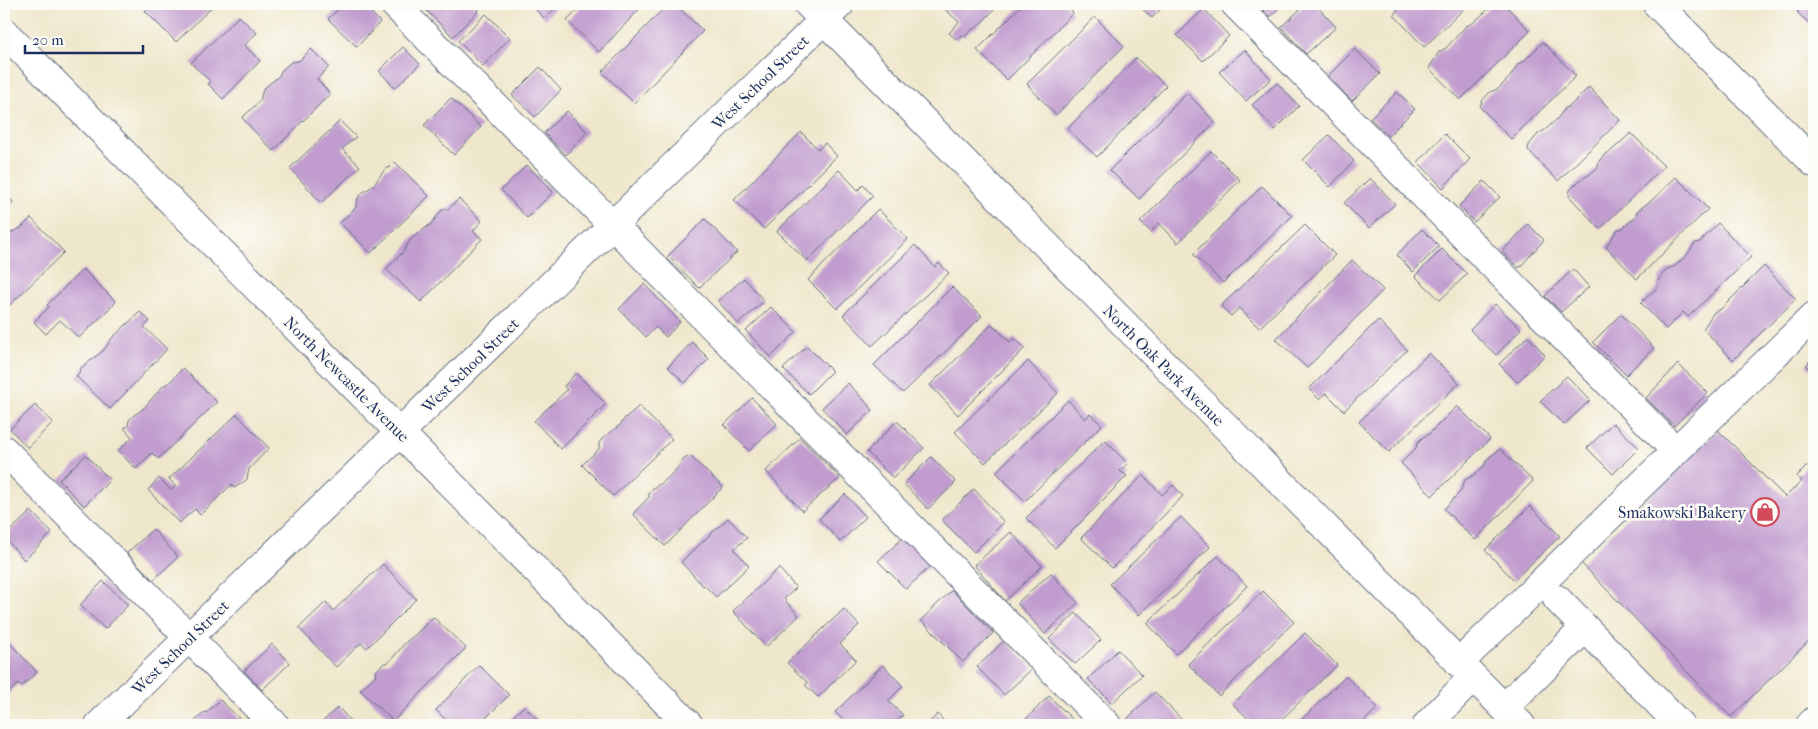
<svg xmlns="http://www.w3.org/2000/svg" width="1818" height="729" font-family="'IM FELL French Canon',serif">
<rect width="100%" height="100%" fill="#fdfcf7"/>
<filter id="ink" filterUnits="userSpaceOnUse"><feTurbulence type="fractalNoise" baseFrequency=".02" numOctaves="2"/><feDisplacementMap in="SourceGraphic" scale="10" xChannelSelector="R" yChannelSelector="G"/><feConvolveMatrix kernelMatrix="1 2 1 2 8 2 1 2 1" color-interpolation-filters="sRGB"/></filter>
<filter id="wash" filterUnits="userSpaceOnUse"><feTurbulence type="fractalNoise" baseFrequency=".0096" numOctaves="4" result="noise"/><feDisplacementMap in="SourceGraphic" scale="20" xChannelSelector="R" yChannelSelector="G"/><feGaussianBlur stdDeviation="1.12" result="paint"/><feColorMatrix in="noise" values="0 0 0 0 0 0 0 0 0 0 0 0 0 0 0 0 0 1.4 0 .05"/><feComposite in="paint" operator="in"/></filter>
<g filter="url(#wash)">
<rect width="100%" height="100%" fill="#efe7cc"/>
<g id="blocks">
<g fill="#c19dcf">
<polygon points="152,4 215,4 176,42 145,11"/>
<polygon points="344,4 363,4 380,22 357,47 328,19"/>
<polygon points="420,4 473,4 479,10 453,37"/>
<polygon points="530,4 559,4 545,19"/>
<polygon points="583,4 644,4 599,52 567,21"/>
<polygon points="668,4 675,4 703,31 634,103 602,72"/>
<polygon points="941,4 1000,4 975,29 974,28 964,37 962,35 957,40 949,33 959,22 940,5"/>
<polygon points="1023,4 1065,4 1073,13 1007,80 977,50"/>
<polygon points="1137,4 1166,4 1152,18"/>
<polygon points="1257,4 1283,4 1270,17"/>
<polygon points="1306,4 1315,4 1336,27 1306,54 1281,27"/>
<polygon points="1401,4 1469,4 1424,47 1394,15"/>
<polygon points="1494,4 1504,4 1530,31 1460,100 1429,68 1439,52 1446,48 1466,26 1473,23"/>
<polygon points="1792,4 1814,4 1814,20 1810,24 1797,12 1799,11"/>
<polygon points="1204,9 1229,36 1203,61 1177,35"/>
<polygon points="486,14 510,38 483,66 458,41"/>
<polygon points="239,16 257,33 244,45 260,61 223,99 208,84 211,82 191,63"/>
<polygon points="1095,17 1124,46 1056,115 1027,84"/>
<polygon points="1543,42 1576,76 1511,139 1480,107 1482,101 1490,92 1498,89 1510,77 1518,64 1523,62"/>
<polygon points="403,47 420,64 395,88 379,71"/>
<polygon points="311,49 329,67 317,79 330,94 273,151 242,118 260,101 263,89 279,76 281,71 291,62 299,61"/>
<polygon points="1355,49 1380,74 1352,101 1328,76"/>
<polygon points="1245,50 1271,79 1246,101 1219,72"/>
<polygon points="1136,58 1166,86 1097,157 1067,129"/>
<polygon points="540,67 561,90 535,117 512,95"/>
<polygon points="1277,83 1299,106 1275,130 1252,105"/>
<polygon points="1589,87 1620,120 1558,181 1528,150 1529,145 1538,134 1545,130 1557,119 1565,108 1570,106"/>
<polygon points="1397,92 1415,109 1388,136 1370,118"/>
<polygon points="1187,93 1215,122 1139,199 1110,170"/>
<polygon points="451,98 481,127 454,155 424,125"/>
<polygon points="567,111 587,132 566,155 544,133"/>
<polygon points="340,121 356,137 342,149 360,166 321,203 290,168"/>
<polygon points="801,132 818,149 825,143 837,156 764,229 734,200"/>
<polygon points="1631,133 1664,166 1600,229 1569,196 1570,190 1580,180 1589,175 1598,167 1599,161 1605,154 1610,152"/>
<polygon points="1445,134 1470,159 1443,188 1418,162"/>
<polygon points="1329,135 1354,161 1330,187 1303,160"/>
<polygon points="1211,151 1240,180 1178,243 1159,223 1151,232 1140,222"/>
<polygon points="395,162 429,196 371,253 340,223 356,207 358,198 362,193 373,186 385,169 390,167"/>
<polygon points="527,165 553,192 527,218 501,190"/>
<polygon points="839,170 858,190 863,185 873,196 807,261 777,231"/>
<polygon points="1676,177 1708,209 1637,279 1606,247 1617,230 1623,228 1635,217 1637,211 1652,200"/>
<polygon points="1370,178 1395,204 1369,228 1344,203"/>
<polygon points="1484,181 1500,197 1474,222 1459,206"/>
<polygon points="1262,186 1292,216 1223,283 1193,254"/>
<polygon points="4,192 13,202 4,211"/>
<polygon points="459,199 482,221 473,231 482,239 421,302 386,269 403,252 411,239 431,224 442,210 448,209"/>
<polygon points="878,209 908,239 837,309 808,280"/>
<polygon points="31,218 64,252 4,311 4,243 12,232 21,228"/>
<polygon points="705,219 737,252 699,288 668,256"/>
<polygon points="1718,223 1751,257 1688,317 1683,312 1666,329 1641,303 1658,287 1657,286 1659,279 1667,269 1675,266 1687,255 1695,243 1700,242"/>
<polygon points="1528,224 1544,240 1519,268 1502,252"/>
<polygon points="1305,225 1335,255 1259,328 1239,308 1231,316 1221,306"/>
<polygon points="1422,229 1439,246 1413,272 1397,255"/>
<polygon points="915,245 935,267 939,263 949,273 872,346 843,315"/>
<polygon points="1442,249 1467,274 1440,300 1415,276"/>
<polygon points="1352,260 1383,290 1307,368 1276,339"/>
<polygon points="1764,266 1796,299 1733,360 1703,329 1714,312 1721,309"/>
<polygon points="83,269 116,302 79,338 60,320 46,334 34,322 49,307 47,305"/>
<polygon points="1573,269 1589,287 1561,312 1545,296"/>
<polygon points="744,278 764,301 738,324 718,301"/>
<polygon points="644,284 680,322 666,337 656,327 646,337 619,309"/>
<polygon points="952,287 982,316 903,393 874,365"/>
<polygon points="1495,304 1521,329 1496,355 1470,330"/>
<polygon points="771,307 796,332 771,357 746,331"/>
<polygon points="140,312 150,321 144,327 167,349 110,409 76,376 79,373 81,368 104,350 111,339"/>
<polygon points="1621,314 1654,348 1626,375 1593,342"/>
<polygon points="1378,320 1407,350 1344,411 1326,393 1319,399 1309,389"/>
<polygon points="992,324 1010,342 1014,338 1025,348 958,415 930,385"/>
<polygon points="1528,336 1545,355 1517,382 1499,364"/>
<polygon points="692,342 709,359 685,383 668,367"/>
<polygon points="807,346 832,371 809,394 783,369"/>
<polygon points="1429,353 1459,383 1389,452 1359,422"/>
<polygon points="1814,357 1814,373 1806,365"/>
<polygon points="1028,361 1058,393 985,463 955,432"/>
<polygon points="1678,364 1708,393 1674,426 1646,398"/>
<polygon points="183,368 217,402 158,459 152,453 136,469 118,451 132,437 124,428 128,426 129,420 134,415 143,409 163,386 170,382"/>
<polygon points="576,373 606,404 561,449 534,421 567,390 564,386"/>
<polygon points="1567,376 1590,400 1564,425 1540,401"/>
<polygon points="848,383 873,410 847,435 822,408"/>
<polygon points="752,398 777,424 749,451 724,425"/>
<polygon points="1068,400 1085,419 1090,414 1102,425 1025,501 996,472"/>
<polygon points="35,405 53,422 28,448 10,429"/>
<polygon points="639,406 672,439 613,496 582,465 599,449 599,443 602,439 620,425 625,418"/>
<polygon points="1457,406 1490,439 1432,496 1401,463 1416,448 1417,443 1423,437 1429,434"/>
<polygon points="237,414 269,448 249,469 247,479 244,482 234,488 232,484 200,515 195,509 179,523 148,490 159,478 171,490 176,486 169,479"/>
<polygon points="897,421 924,448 893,478 867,452"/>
<polygon points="1613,423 1639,448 1613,474 1587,448"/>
<polygon points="1718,430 1785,497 1802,481 1797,476 1807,466 1814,474 1814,636 1731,717 1581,563"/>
<polygon points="800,438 840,478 802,511 766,471"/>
<polygon points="1105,440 1128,464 1120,471 1127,476 1055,548 1026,518"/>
<polygon points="1500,449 1533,481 1475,540 1444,509 1460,492 1465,480 1474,475 1484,466 1487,459"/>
<polygon points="86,455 110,480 84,506 59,480"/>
<polygon points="690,456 723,487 665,546 633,514 649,497 649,492 653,488 662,483 674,472 684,459"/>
<polygon points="931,457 956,482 928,509 904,484"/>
<polygon points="1143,475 1162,495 1173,485 1183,496 1112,568 1081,538"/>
<polygon points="974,489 1004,522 974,552 942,520"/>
<polygon points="845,494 866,517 840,542 819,519"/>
<polygon points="1530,506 1560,536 1514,580 1485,550"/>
<polygon points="31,511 52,533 24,560 4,537"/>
<polygon points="1181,517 1210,547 1139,615 1110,584"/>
<polygon points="728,518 747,538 734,549 749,566 716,597 704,585 703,586 681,562"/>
<polygon points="153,529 178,557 153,580 127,553"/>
<polygon points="1011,532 1042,566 1005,601 974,565"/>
<polygon points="905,536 933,564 906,589 878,561"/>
<polygon points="1218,556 1247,586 1176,654 1147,623"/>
<polygon points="383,564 416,599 367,648 361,643 336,667 299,628 326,602 333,611"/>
<polygon points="779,568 796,588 784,599 799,616 766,647 733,611"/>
<polygon points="1051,573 1078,603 1045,634 1017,603"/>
<polygon points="103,581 128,605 105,629 80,605"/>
<polygon points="952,590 993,633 963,662 921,620"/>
<polygon points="1263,591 1294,622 1219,696 1188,664"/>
<polygon points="844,609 859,625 840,644 856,660 818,697 805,685 808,683 787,663"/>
<polygon points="1076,613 1101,640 1075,664 1049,639"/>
<polygon points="433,617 466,648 393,721 360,690 375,676 376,671 384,663 389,662 407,641 415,635"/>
<polygon points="1305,633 1337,665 1276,725 1255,725 1233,704"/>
<polygon points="5,638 37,672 21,687 18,684 4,697 4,640"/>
<polygon points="1005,640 1033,668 1004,695 977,667"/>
<polygon points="272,644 290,663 262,690 244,671"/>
<polygon points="1118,650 1142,675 1112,703 1088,679"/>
<polygon points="479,665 509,695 479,725 451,725 436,710"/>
<polygon points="883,665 903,686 888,701 903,715 893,725 848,725 835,712"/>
<polygon points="1346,676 1378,708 1360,725 1296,725"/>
<polygon points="1155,692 1184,722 1180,725 1133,725 1127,719"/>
<polygon points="1049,696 1077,724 1022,725 1021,724"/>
<polygon points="220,700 246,725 191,725 205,712 206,713"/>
<polygon points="524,706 543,725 504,725"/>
<polygon points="338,707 354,725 319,725"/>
<polygon points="938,714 947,725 926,725"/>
</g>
</g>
</g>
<g filter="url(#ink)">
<use href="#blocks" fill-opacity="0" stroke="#656f84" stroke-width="1"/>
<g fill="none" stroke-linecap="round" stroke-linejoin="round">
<defs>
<g id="minor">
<polyline points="394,4 1107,725"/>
<polyline points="808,4 1521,725"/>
<polyline points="1235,4 1676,451"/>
<polyline points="1657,4 1814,163"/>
<polyline points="4,32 689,725"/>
<polyline points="4,450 275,725"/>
<polyline points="1557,599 1680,725"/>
<polyline points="1459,663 1814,316"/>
<polyline points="1504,708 1585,628"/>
<polyline points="99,725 840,4"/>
<polyline points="1427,725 1473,677"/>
</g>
<polyline id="major" points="1810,725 1814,721"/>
</defs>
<use href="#minor" stroke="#656f84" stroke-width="30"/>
<use href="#major" stroke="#656f84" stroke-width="30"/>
<use href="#minor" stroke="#fff" stroke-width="28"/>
<use href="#major" stroke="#fff" stroke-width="28"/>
</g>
</g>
<defs>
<symbol id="shop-ring" viewBox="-11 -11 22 22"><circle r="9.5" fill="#fdfcf7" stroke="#d1495b" stroke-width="1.5"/><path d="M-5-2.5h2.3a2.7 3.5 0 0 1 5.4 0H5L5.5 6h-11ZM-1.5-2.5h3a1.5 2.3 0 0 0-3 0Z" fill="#d1495b"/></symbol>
</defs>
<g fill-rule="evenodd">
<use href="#shop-ring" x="1749" y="496" width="32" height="32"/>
</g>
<g text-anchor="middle" stroke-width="5" stroke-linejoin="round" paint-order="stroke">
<g font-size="16" fill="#1b2f5e" stroke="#fdfcf7">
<text transform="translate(760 82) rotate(-44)" y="6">West School Street</text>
<text transform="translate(470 365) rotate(-44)" y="6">West School Street</text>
<text transform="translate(1164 365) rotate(45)" y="6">North Oak Park Avenue</text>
<text transform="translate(347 379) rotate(45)" y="6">North Newcastle Avenue</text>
<text transform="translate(180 647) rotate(-44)" y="6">West School Street</text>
</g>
<g font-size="16" fill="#1b2f5e" stroke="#fdfcf7" text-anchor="end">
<text x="1746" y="518">Smakowski Bakery</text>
</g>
</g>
<rect width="1818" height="729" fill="none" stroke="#fdfcf7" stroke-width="20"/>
<path d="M25 45v8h118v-8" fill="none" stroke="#1b2f5e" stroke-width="2.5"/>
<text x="32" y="45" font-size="15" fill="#1b2f5e" stroke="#fdfcf7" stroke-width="4" paint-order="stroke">20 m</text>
</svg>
